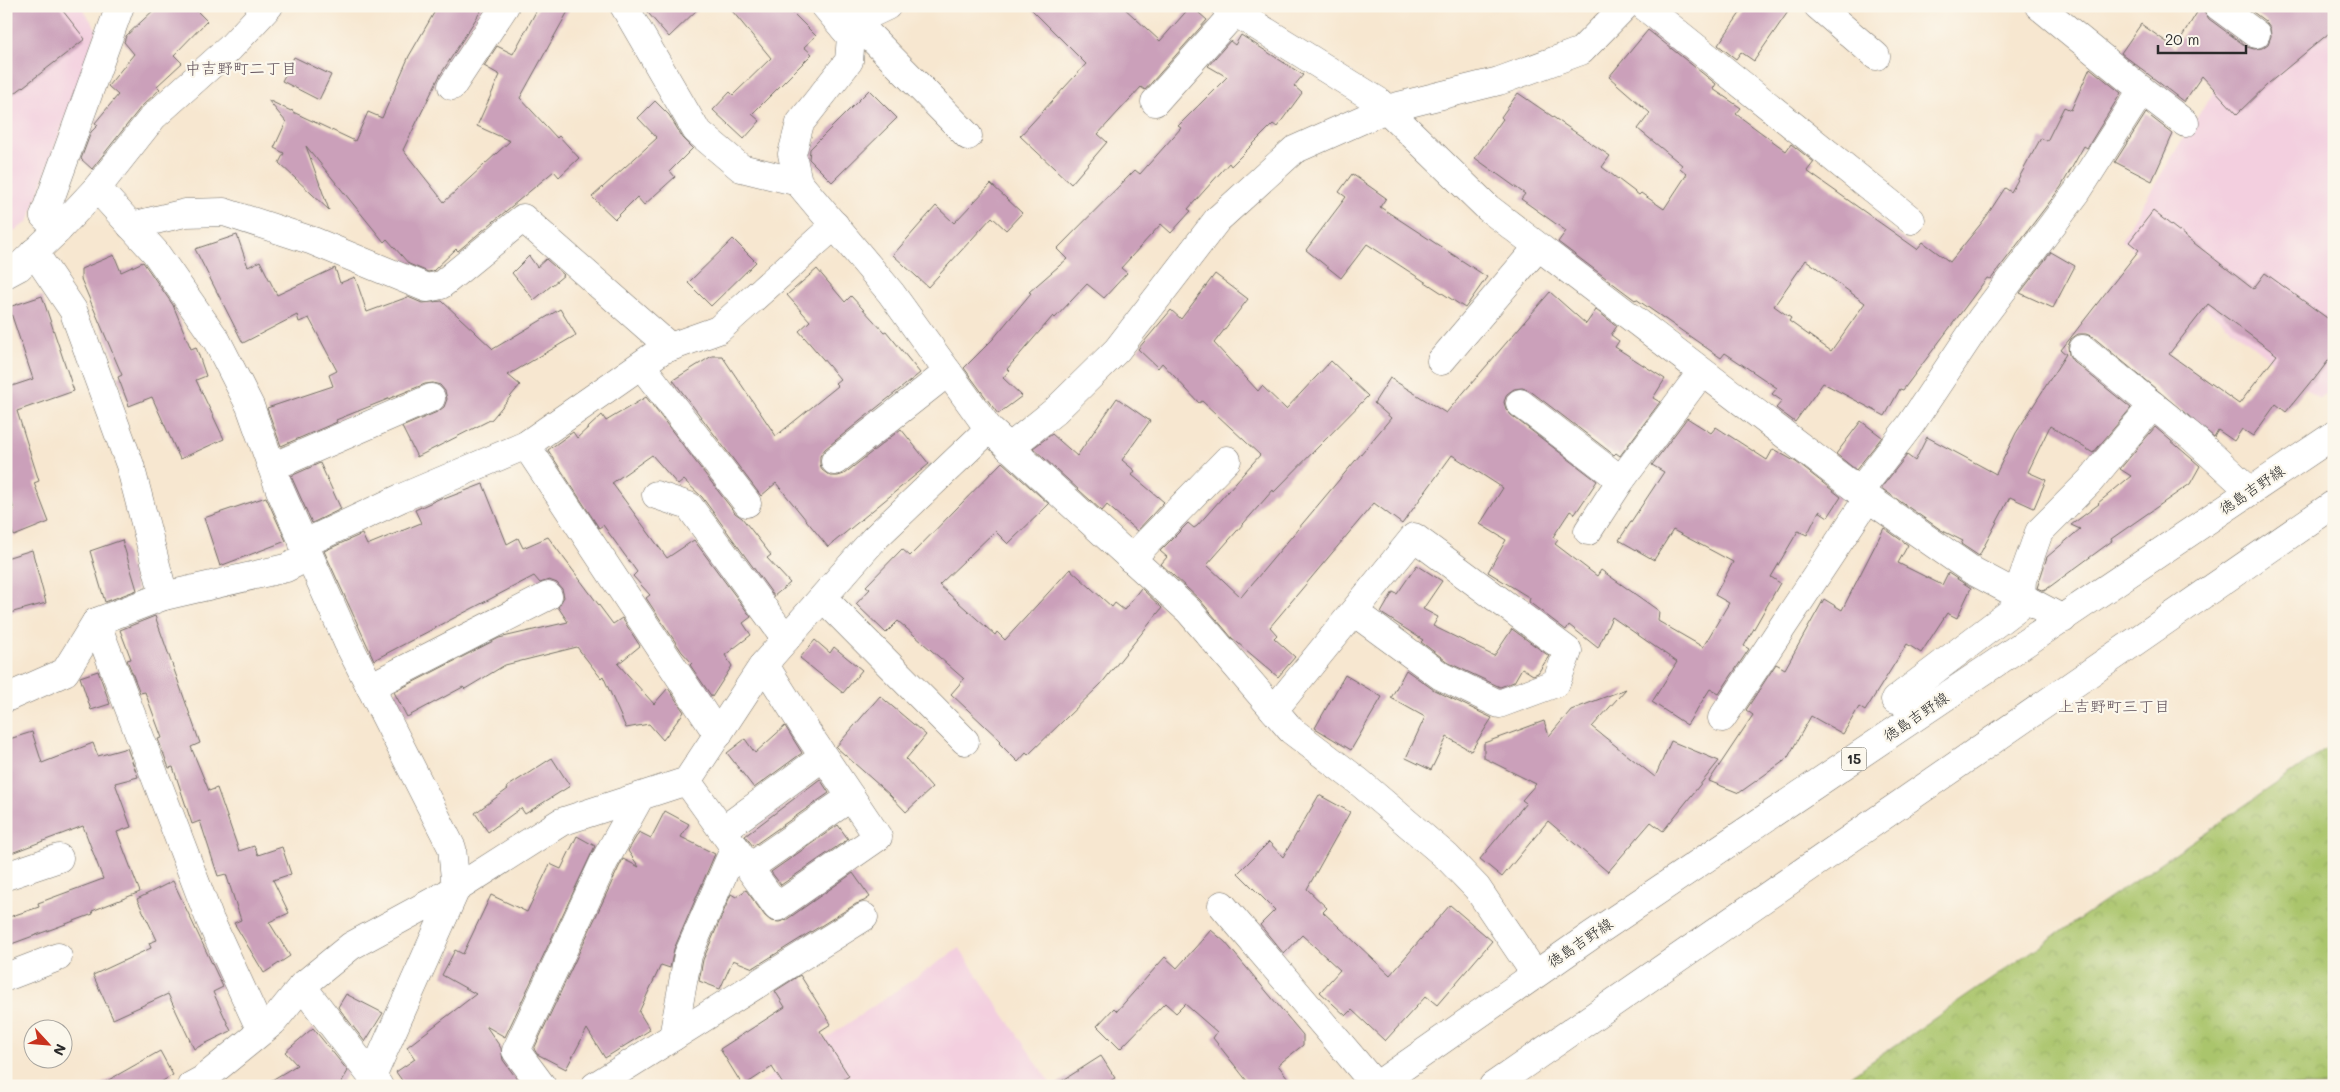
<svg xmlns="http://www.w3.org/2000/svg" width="2340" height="1092" font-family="Mali,'Klee One',sans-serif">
<defs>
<pattern id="park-crowns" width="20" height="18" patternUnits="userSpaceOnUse" patternTransform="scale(1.25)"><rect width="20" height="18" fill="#aac56c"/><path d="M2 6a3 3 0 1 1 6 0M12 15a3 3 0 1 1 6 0" fill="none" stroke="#92a95e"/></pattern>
</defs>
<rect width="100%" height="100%" fill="#fbf7ec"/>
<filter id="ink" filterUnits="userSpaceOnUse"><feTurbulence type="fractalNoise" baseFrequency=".02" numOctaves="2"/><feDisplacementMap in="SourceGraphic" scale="10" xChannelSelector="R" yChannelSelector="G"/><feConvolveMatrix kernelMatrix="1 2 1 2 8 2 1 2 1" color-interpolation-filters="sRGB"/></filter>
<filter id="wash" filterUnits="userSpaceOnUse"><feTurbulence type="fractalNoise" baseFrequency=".0096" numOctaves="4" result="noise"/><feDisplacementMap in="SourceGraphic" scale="20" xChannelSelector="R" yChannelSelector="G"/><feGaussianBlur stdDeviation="1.12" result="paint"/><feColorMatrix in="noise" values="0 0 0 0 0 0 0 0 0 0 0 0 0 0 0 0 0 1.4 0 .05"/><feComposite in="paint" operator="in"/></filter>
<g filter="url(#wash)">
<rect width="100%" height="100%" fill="#f7e7d0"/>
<g fill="#f3cfdf">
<polygon points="6,6 81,6 97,30 28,222 6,236"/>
<polygon points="2303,6 2334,6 2334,388 2319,399 2121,240 2184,137 2223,78"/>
<polygon points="959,948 1052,1086 756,1086"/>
</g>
<polygon fill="url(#park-crowns)" stroke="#6a784c" points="2334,744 2334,1086 1836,1086"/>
<g id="blocks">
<g fill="#cba0ba" fill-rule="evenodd">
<polygon points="6,6 59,6 85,39 6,100"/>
<polygon points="158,6 192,6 207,21 174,55 182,63 157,86 160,89 141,107 92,169 81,159 91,132 98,125 95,123 118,95 108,86 134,54 124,42 126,36"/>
<polygon points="438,6 484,6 439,77 403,150 444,202 510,141 477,126 500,75 484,66 497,46 513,54 539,6 571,6 520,98 557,138 559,136 579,158 559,177 554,171 458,251 456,249 433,271 428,272 409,264 387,239 384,242 306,146 329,210 279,163 284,153 274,148 286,122 268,100 291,111 292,110 293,112 355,141 368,112 382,118 409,56"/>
<polygon points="642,6 701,6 669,37"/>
<polygon points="728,6 786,6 816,36 804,47 812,54 752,114 760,121 744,139 713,110 730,92 733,95 771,58"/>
<polygon points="1028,6 1122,6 1160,41 1191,6 1207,20 1145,90 1141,87 1098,134 1107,142 1071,184 1020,136 1086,64"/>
<polygon points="1745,6 1792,6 1754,61 1741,52 1736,59 1718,45"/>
<polygon points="2201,6 2209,19 2247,47 2254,49 2262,48 2268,44 2271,36 2270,28 2265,21 2245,6 2334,6 2334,29 2269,83 2237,114 2202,76 2184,102 2121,53 2141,24 2175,48"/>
<path d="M1648,30L1716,84L1713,89L1741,108L1736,114L1786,151L1791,144L1814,162L1807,171L1917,249L1923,242L1950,262L1984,220L2005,188L2011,192L2041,138L2047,141L2064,107L2071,110L2090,68L2121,93L2087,148L2084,146L2061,187L1991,279L1987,278L1903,390L1900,389L1885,416L1823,383L1795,422L1776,408L1782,401L1772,394L1777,388L1725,353L1721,358L1636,299L1635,300L1558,242L1566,231L1521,199L1525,194L1475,158L1503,119L1501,117L1518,93L1610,156L1602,167L1639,195L1641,193L1664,209L1687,174L1680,168L1682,165L1638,129L1650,113L1609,77ZM1806,260L1865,303L1831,351L1789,321L1791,318L1774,306Z"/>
<polygon points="1241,35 1303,75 1294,86 1302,93 1277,127 1273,124 1231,166 1229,163 1188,209 1191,211 1171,233 1161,224 1121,268 1127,273 1104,298 1087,284 1055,318 1053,316 1007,369 1009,371 1003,378 1022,396 998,414 964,368 993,339 1031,293 1029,292 1067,259 1057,249 1135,170 1140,174 1181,128 1178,126 1227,77 1208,66 1230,41 1235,45"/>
<polygon points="294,57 331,75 319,100 282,81"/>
<polygon points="869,90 897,118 832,182 809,159 810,149"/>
<polygon points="655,101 669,115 683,138 693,148 670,171 675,177 644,205 637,197 615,219 592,197 657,138 638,118"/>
<polygon points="2146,113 2173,134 2152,181 2115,162"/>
<polygon points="1352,174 1386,198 1380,207 1487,277 1465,308 1367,244 1341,278 1306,250 1346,197 1339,192"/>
<polygon points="991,184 1022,213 1006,230 992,217 928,287 893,255 936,206 954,223"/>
<path d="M2153,211L2253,289L2265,273L2334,323V353L2313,381L2312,380L2286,412L2276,404L2253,436L2242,429L2234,441L2218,430L2214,437L2093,337L2086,334H2078L2071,339L2068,346L2069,355L2073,361L2131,408L2093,453L2050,426L2028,472L2046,480L2034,508L2010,497L1979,556L1961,544L1963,541L1941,530L1881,488L1907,455L1915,461L1927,437L1996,474L2016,433L2066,354L2061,350L2139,250L2129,242ZM2208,304L2277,355L2239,404L2169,354Z"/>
<polygon points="237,235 248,267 260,261 277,295 335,268 340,283 355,277 367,312 408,297 422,303 442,301 493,349 560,309 576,335 508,375 520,385 492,419 417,457 402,427 437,412 444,407 447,399 445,391 440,385 433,383 425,384 336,420 337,422 281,446 267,408 333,386 329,375 337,371 309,318 299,322 297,315 243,343 195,249"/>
<polygon points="733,239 756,262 711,306 688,283"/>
<polygon points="2051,252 2075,266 2053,308 2020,293"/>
<polygon points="114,255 121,272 143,262 173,305 191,349 196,347 206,376 196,380 224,439 180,459 152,397 129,406 118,377 122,375 81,279 81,269"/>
<polygon points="529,256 537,267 546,259 564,275 534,300 512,273"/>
<polygon points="817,269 845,302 851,296 884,332 886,331 920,373 825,449 820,456 820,464 822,470 830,476 838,476 844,474 901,429 929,464 828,547 776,483 761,496 673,380 712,356 722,356 776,436 838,386 835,383 840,379 799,331 810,321 787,295"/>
<polygon points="1215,274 1248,299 1214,343 1258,391 1262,386 1286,409 1331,361 1368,396 1274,492 1273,490 1207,565 1241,597 1391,418 1374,403 1390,378 1446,413 1550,292 1586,324 1596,310 1617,326 1611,335 1619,341 1615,347 1665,379 1653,398 1660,402 1620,456 1616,453 1614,455 1529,390 1522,388 1514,389 1507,394 1504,402 1506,409 1511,415 1597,481 1575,514 1570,511 1553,537 1558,540 1555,544 1597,576 1601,570 1659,611 1658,621 1703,647 1729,603 1715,595 1733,562 1673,530 1654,560 1619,540 1664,472 1652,465 1687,418 1711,433 1716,427 1767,460 1773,449 1796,462 1841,497 1828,517 1819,511 1807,535 1798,531 1771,577 1780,583 1744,646 1749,649 1719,694 1710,689 1687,725 1652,702 1677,662 1612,617 1598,648 1569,625 1566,630 1529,602 1530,598 1488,572 1506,540 1480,524 1503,488 1452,455 1402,524 1374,503 1270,627 1277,635 1274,638 1295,657 1278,677 1232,638 1200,600 1161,564 1167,557 1160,551 1188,523 1194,528 1197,526 1260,455 1202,401 1199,403 1162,363 1158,368 1138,349 1171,310 1181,319"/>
<polygon points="42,296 74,391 17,411 39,481 34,483 49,522 14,536 6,515 6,513 14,510 6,483 6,388 33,379 9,307"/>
<polygon points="646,397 735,513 742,518 771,555 767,558 790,583 774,596 702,497 684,480 678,485 652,455 612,483 667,558 694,540 751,617 743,623 751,635 725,655 732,666 712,697 690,665 692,663 682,652 646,598 650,595 633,576 637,572 603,525 599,528 548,450 573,432 577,438 602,415 606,421"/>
<polygon points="1117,398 1150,421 1122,460 1135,471 1132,475 1164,502 1137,531 1107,505 1102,511 1033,448 1052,434 1077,456"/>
<polygon points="1861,421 1882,437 1856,470 1836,454"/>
<polygon points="2155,427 2200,466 2190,484 2111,539 2112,541 2044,591 2037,588 2047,557 2080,529 2071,525 2099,504 2098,503 2131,476 2120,469"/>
<polygon points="1002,462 1049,504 1008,544 995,531 939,585 995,635 997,632 1005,640 1070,569 1112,607 1115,603 1124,610 1141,588 1162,608 1101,684 1028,755 1026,753 1018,762 999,743 1001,741 951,694 964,679 898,621 886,633 856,604 870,589 866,586 902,549 910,556"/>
<polygon points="320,463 341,509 312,523 291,476"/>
<polygon points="483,484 507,544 518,538 523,548 548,537 613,624 622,618 640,646 618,664 654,704 668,688 684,712 663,740 649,724 626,728 603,676 601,678 577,647 505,665 465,689 463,687 407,717 394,692 499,638 568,622 558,607 564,597 562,589 557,583 549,580 540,583 534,576 374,660 324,551 362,534 367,545 421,523 415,510 443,497 444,499"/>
<polygon points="266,497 286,541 220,566 204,518"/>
<polygon points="1884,528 1908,545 1898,563 1942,585 1948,573 1971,588 1957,618 1947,613 1921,653 1907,644 1865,711 1859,707 1843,734 1811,716 1787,759 1739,793 1709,781 1753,715 1746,710 1776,664 1785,669 1824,599 1842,610"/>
<polygon points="122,540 137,590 105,602 90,551"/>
<polygon points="32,550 46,603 6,614 6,558"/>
<polygon points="1417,565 1442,581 1423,609 1438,617 1433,626 1494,656 1512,629 1549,656 1538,673 1533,675 1522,668 1514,682 1500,687 1449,663 1421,642 1423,640 1381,613 1393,592 1397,594"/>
<polygon points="155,616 200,743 191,747 209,791 217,788 239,851 254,846 258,855 282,847 291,874 273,880 289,913 269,922 290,956 264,973 234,923 241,920 226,874 218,876 200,821 192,824 173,767 169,768 158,739 162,738 145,692 140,693 127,660 131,659 120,630"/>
<polygon points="815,640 830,653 834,647 862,670 843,693 800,658"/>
<polygon points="1406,670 1434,690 1492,718 1471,751 1447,737 1431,770 1406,758 1425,717 1391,698"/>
<polygon points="98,671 110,704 91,710 80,677"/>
<polygon points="1345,675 1382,697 1351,750 1315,728"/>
<polygon points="1626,689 1592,727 1655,777 1671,741 1719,761 1663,831 1651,822 1608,872 1548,821 1502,877 1480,859 1526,803 1522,800 1536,784 1484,758 1484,743 1544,721 1549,736 1571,710"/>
<polygon points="880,696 926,735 906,759 932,788 906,812 890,795 836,747"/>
<polygon points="785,726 802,753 754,788 727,753 745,739 755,753"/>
<polygon points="32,732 42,763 93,743 98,756 127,748 138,777 115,783 131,827 117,832 140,892 92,911 93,914 6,946 6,918 39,907 38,903 103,879 83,826 6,855 6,740"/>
<polygon points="552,758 570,786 525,814 521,808 488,832 475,813 508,789 507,787"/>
<polygon points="820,779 829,793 753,846 745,836"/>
<polygon points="1319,795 1350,812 1307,889 1327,908 1323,912 1390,975 1450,905 1492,941 1437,1005 1426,996 1385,1041 1352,1010 1346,1016 1320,992 1340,970 1302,935 1284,954 1260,925 1275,910 1238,873 1269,842 1283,857"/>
<polygon points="665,811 689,824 681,837 715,854 674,949 670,968 661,965 639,1012 650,1030 605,1058 587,1029 566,1069 537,1054 534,1049 618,869 623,859 639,867 628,851 639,832 651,838"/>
<polygon points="838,825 848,839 781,885 771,872"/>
<polygon points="577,836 595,846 505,1037 486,1026 501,1048 503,1060 522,1086 406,1086 396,1072 415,1059 407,1047 476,994 442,975 455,950 463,954 491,895 527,912 550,864 561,869"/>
<polygon points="853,873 870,897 864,901 856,904 753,968 733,960 720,989 699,981 703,960 731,894 736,897 746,890 765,916 771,921 779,922 786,920"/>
<polygon points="173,881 223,987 213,992 231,1031 194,1049 168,994 113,1019 93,975 151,948 149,943 157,940 137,899"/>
<polygon points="1211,930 1225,942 1303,1035 1303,1045 1278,1065 1294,1086 1251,1086 1213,1038 1217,1032 1185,1004 1176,1013 1165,1003 1120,1049 1097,1026 1114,1008 1117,1011 1165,957 1177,968"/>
<polygon points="800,975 831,1024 820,1031 849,1076 834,1086 784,1086 772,1067 743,1086 720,1049 785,1007 775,991"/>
<polygon points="346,994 383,1013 365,1042 338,1007"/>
<polygon points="313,1028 348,1071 339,1086 262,1086 297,1065 285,1052"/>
<polygon points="160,1051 173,1075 154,1086 98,1086"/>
<polygon points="1101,1056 1115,1078 1102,1086 1054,1086"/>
</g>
</g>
</g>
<g filter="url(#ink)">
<use href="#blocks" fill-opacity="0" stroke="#726d65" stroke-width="1"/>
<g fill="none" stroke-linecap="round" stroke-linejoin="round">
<defs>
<g id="street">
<polyline points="624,6 696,130 741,168 798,182"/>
<polyline points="825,6 851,37 849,61 800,123 792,154 798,182 891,293 989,429 1189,611 1291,730 1358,781 1447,857 1477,888 1535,974"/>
<polyline points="1225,6 1378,101 1488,208 1868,498 1973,571 2063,619"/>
<polyline points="1644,6 1911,220"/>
<polyline points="1818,6 1876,56"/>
<polyline points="2218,6 2256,34"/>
<polyline points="855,21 968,136"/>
<polyline points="843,27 887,6"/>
<polyline points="452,86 505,6"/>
<polyline points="2142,90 2185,123"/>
<polyline points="1155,102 1235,12"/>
<polyline points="97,188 155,252 217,341 250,406 280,490 348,643 452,848 456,889 561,822 687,781 764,664 874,539 989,429"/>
<polyline points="131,226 185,213 224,212 313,241 427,288 441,285 523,218 670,347"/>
<polyline points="58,230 44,216 120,6"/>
<polyline points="34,252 73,310 130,465 164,596"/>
<polyline points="6,274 19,267 58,230 97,188 153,117 230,48 269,6"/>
<polyline points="2083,349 2192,437 2250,491"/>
<polyline points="1441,361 1538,247"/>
<polyline points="641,365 747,503"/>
<polyline points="1520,403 1621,480"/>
<polyline points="526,445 718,735"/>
<polyline points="1009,448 1055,411 1117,350 1217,220 1294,150 1386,109 1499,81 1581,51 1625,6"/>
<polyline points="835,461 948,372"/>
<polyline points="272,467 431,398"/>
<polyline points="1859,492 1911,424 1981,319 2077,192 2142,90 2039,6"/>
<polyline points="656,495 689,506 786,639"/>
<polyline points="1588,531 1621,480 1701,373"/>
<polyline points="303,544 401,498 526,445 662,350 718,330 835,225"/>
<polyline points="1131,559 1227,460"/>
<polyline points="2021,597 2022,580 2039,532 2090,481 2153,405"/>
<polyline points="823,598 965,741"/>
<polyline points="96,622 210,920 261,1031"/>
<polyline points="370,687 548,596"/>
<polyline points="6,698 65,672 96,622 164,596 286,568 308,557"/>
<polyline points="1895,700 2027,600"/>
<polyline points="1274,710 1414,537 1568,651 1556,683 1499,704 1441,676 1354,612"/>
<polyline points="1722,718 1868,498"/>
<polyline points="687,781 777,907 878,837 807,732 764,664"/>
<polyline points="723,830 823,757"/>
<polyline points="749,868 851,797"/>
<polyline points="6,876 59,858"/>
<polyline points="1222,905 1376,1086"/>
<polyline points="6,977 58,957"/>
<polyline points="302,986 351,946 456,889 372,1077"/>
<polyline points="673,1037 688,955 735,847"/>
<polyline points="191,1086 202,1080 273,1022 302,986 379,1086"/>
<polyline points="542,1086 516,1051 604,862 640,797"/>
<polyline points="595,1086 864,917"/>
</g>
<g id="primary">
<polyline points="1376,1086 1592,935 2334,435"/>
<polyline points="1493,1086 2334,504"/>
</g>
</defs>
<use href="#street" stroke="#726d65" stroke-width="29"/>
<use href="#primary" stroke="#726d65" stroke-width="29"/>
<use href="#street" stroke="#fff" stroke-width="28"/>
<use href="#primary" stroke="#fff" stroke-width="28"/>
</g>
</g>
<g text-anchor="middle" stroke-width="4.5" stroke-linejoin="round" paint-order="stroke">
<rect fill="#fbf7ec" stroke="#696865" stroke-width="1" x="1841.5" y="747.5" width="25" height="23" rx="4"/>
<g font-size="14" font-weight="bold" fill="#2b2b2b">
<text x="1854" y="764">15</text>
</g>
<g font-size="15" fill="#2b2b2b" stroke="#fbf7ec">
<text transform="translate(2252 490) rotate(-34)" y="5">徳島吉野線</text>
<text transform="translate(1916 717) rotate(-34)" y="5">徳島吉野線</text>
<text transform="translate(1580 943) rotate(-34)" y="5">徳島吉野線</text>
</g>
<g font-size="16" fill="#63545d" stroke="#fbf7ec">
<text x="241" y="74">中吉野町二丁目</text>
<text x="2114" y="712">上吉野町三丁目</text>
</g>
</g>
<rect width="2340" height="1092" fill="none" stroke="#fbf7ec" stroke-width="25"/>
<g transform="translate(48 1044) rotate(116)"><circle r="24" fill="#fbf7ec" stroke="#a8a59f"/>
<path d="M0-4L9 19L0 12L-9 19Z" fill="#c8321e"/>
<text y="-8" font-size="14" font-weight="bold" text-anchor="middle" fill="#2b2b2b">N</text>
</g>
<path d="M2158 45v8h88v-8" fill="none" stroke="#2b2b2b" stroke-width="2.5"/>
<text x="2165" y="45" font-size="15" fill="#2b2b2b" stroke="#fbf7ec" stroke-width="4" paint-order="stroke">20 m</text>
</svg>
